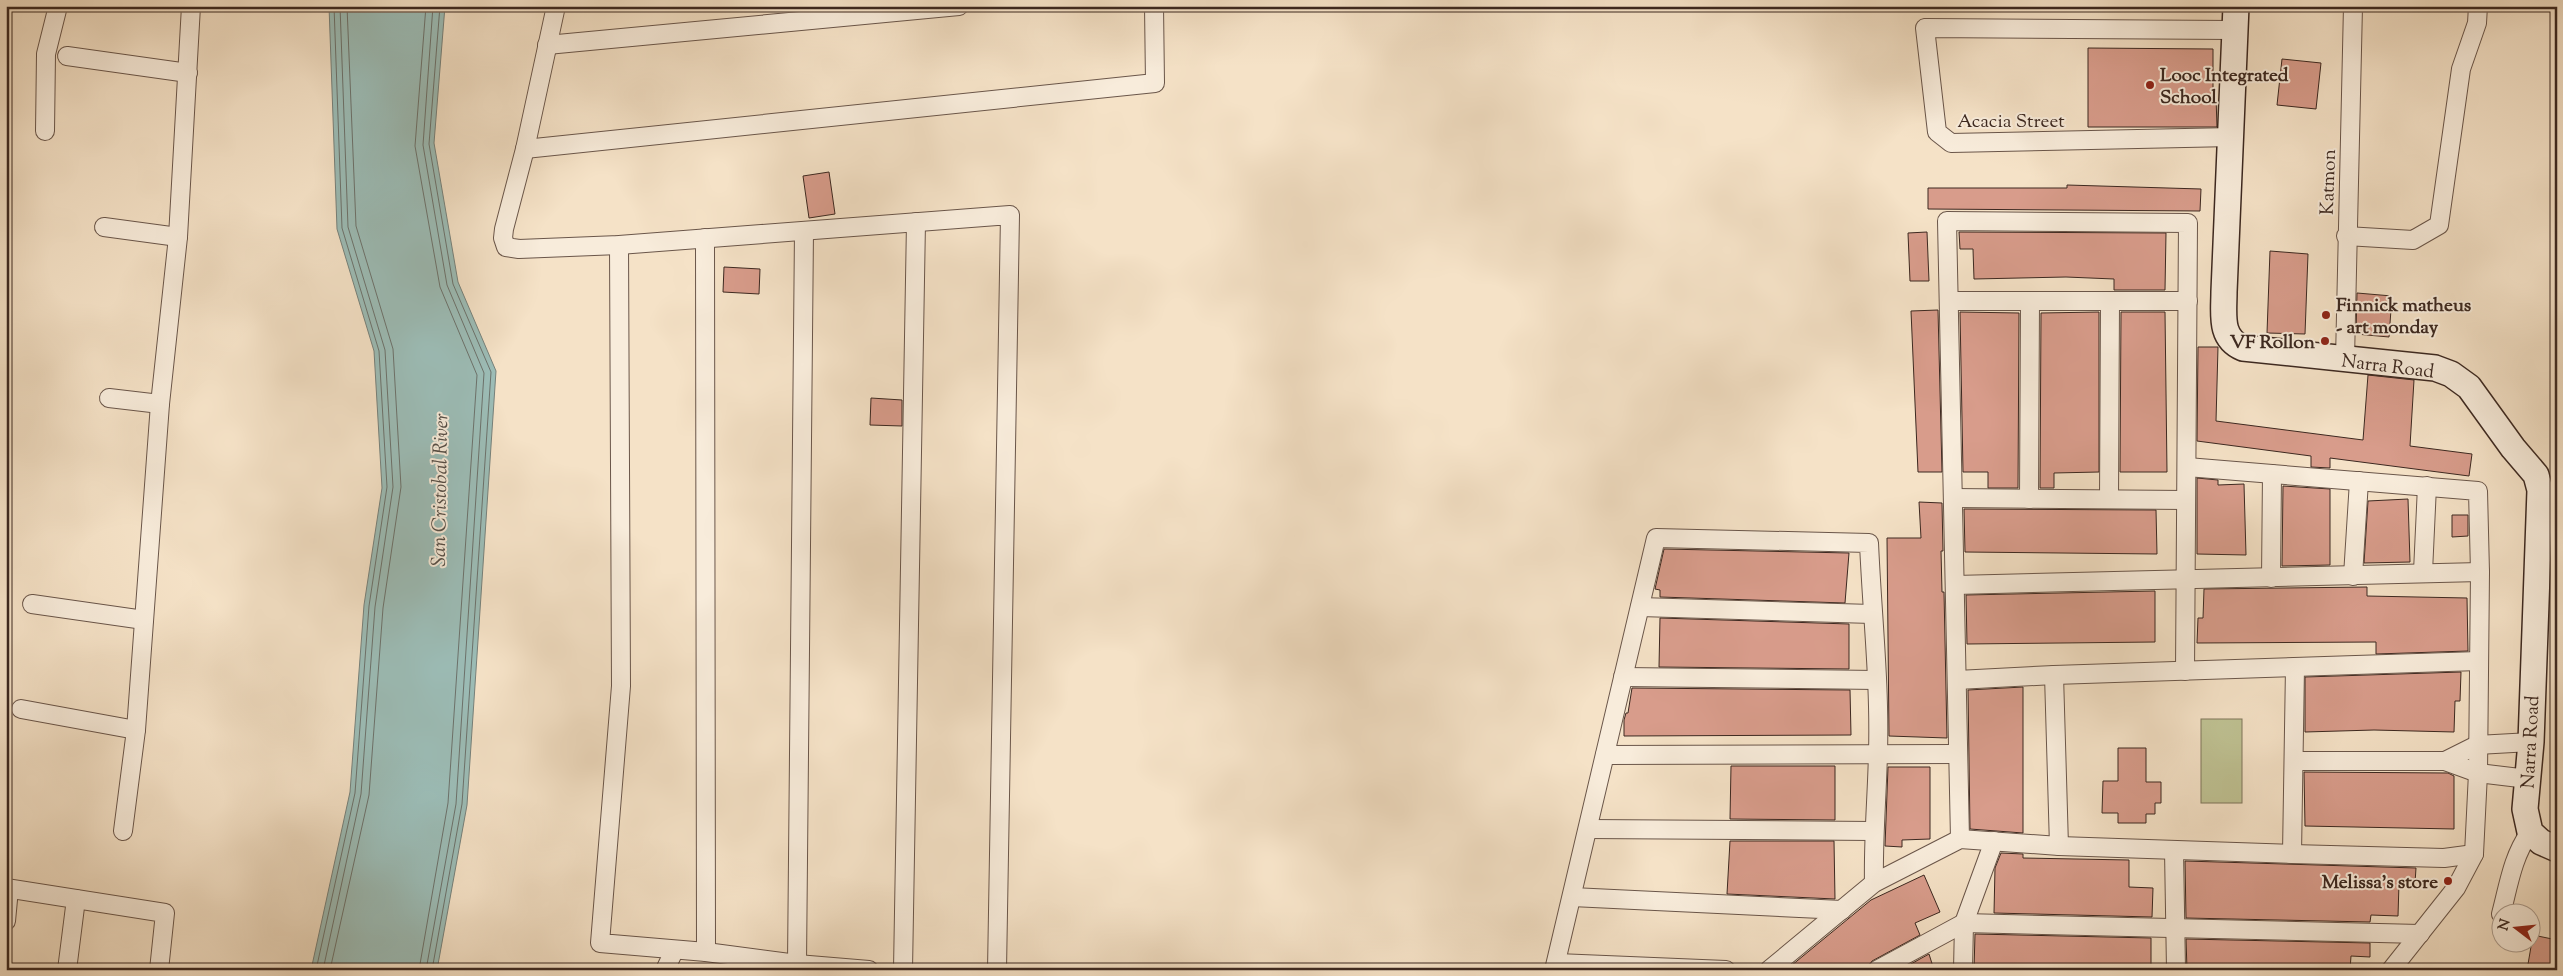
<svg xmlns="http://www.w3.org/2000/svg" width="2563" height="976" font-family="'Sorts Mill Goudy',serif">
<rect width="100%" height="100%" fill="#f5e2c7"/>
<filter id="stains"><feTurbulence type="fractalNoise" baseFrequency=".004" numOctaves="4"/><feColorMatrix values="0 0 0 0 .2 0 0 0 0 .09 0 0 0 0 .02 0 0 0 .5 -.17"/></filter>
<radialGradient id="worn" r=".72"><stop offset=".6" stop-color="#630" stop-opacity="0"/><stop offset="1" stop-color="#630" stop-opacity=".3"/></radialGradient>
<rect fill="#bfc293" stroke="#7e755a" x="2201" y="719" width="41" height="84"/>
<polygon fill="#9cbdb7" stroke="#76817b" points="329,6 445,6 434,143 458,282 496,371 467,805 437,970 311,970 350,792 364,605 382,488 374,351 337,229"/>
<g fill="none" stroke-linecap="round" stroke-linejoin="round">
<g stroke="#6c726c" stroke-width="1">
<polyline points="316,970 355,793 369,606 387,487 379,351 342,228 334,6"/>
<polyline points="323,970 361,794 375,607 393,487 385,350 348,227 340,6"/>
<polyline points="330,970 369,795 383,608 401,487 393,349 356,226 347,6"/>
<polyline points="419,970 448,803 477,375 440,287 415,146 426,6"/>
<polyline points="426,970 456,804 484,373 447,285 423,145 433,6"/>
<polyline points="432,970 462,804 491,372 453,284 429,144 440,6"/>
</g>
</g>
<g fill="#d89c8b" stroke="#3c2820">
<polygon points="2088,48 2213,49 2213,98 2216,97 2217,127 2088,127"/>
<polygon points="2282,59 2321,63 2316,109 2277,105"/>
<polygon points="829,172 835,214 809,218 803,176"/>
<polygon points="2067,185 2201,189 2200,211 1928,209 1928,188 2067,188"/>
<polygon points="1927,232 1929,281 1910,281 1908,233"/>
<polygon points="1959,232 2166,233 2165,290 2114,290 2114,279 2066,277 1974,279 1973,249 1960,249"/>
<polygon points="2270,251 2308,254 2305,334 2267,333"/>
<polygon points="724,267 760,269 759,294 723,292"/>
<polygon points="2357,293 2392,296 2389,337 2356,334"/>
<polygon points="1938,310 1942,472 1918,472 1911,311"/>
<polygon points="1960,312 2019,313 2018,488 1988,488 1988,472 1963,472"/>
<polygon points="2099,312 2099,472 2054,473 2054,488 2040,488 2041,313"/>
<polygon points="2121,312 2165,312 2167,472 2120,472"/>
<polygon points="2198,347 2218,347 2216,421 2363,440 2368,375 2414,380 2410,446 2472,454 2469,476 2330,458 2330,468 2311,467 2311,456 2197,441"/>
<polygon points="871,398 902,400 902,426 870,425"/>
<polygon points="2197,478 2218,480 2218,485 2244,484 2246,555 2197,554"/>
<polygon points="2283,486 2330,489 2330,565 2282,566"/>
<polygon points="2408,499 2410,562 2364,563 2368,501"/>
<polygon points="1919,502 1942,503 1943,551 1941,551 1942,592 1944,592 1947,738 1889,736 1887,538 1921,538"/>
<polygon points="1964,509 2156,510 2157,554 1965,552"/>
<polygon points="2452,515 2468,515 2468,536 2452,537"/>
<polygon points="1664,549 1849,553 1845,603 1660,597 1660,590 1655,589"/>
<polygon points="2367,587 2367,596 2467,598 2468,651 2376,654 2376,642 2197,643 2198,618 2203,618 2204,589"/>
<polygon points="2155,591 2155,642 1967,644 1966,595"/>
<polygon points="1660,618 1849,624 1849,669 1659,667"/>
<polygon points="2461,672 2460,701 2455,701 2454,732 2374,730 2305,732 2305,677"/>
<polygon points="2023,687 2023,833 1970,829 1968,690"/>
<polygon points="1632,688 1850,690 1851,735 1624,736 1624,720 1626,713 1628,713"/>
<polygon points="2118,748 2146,748 2146,782 2161,782 2161,803 2155,803 2155,814 2146,814 2146,823 2118,823 2118,813 2102,813 2103,781 2118,781"/>
<polygon points="1731,766 1835,766 1835,820 1730,819"/>
<polygon points="1888,767 1930,767 1930,839 1902,840 1902,847 1885,846"/>
<polygon points="2304,772 2448,773 2454,776 2454,829 2305,826"/>
<polygon points="1730,841 1834,841 1835,899 1727,894"/>
<polygon points="2001,853 2023,854 2023,858 2129,860 2129,887 2153,888 2152,917 1994,913 1995,868"/>
<polygon points="2185,861 2416,868 2415,883 2399,883 2398,916 2371,915 2370,922 2186,918"/>
<polygon points="1924,875 1940,912 1915,923 1920,935 1872,961 1866,970 1786,970 1871,900"/>
<polygon points="1975,934 2151,938 2151,970 1974,970"/>
<polygon points="2533,935 2557,940 2557,970 2527,970"/>
<polygon points="2186,939 2370,943 2370,957 2351,956 2350,970 2187,970"/>
<polygon points="1929,954 1934,970 1900,970"/>
</g>
<g fill="none" stroke-linecap="round" stroke-linejoin="round">
<defs>
<g id="minor">
<polyline points="556,6 525,149 504,229 503,238 506,247 519,249 619,245 1010,215 997,970"/>
<polyline points="547,45 959,6"/>
<polyline points="67,56 188,73"/>
<polyline points="45,131 46,54 58,6"/>
<polyline points="2232,137 1951,143 1937,132 1925,28 2234,30"/>
<polyline points="525,149 1155,83 1154,6"/>
<polyline points="104,227 178,237"/>
<polyline points="2346,236 2413,240 2439,225 2461,69 2477,23 2478,6"/>
<polyline points="705,238 706,952"/>
<polyline points="619,245 621,686 600,943 706,952 797,964 869,970"/>
<polyline points="1949,301 2188,301"/>
<polyline points="2345,359 2353,6"/>
<polyline points="109,398 160,404"/>
<polyline points="2187,467 2478,491 2480,572 2478,773 2474,854 2456,888 2391,970"/>
<polyline points="1953,498 2186,500"/>
<polyline points="2029,499 2030,301"/>
<polyline points="2109,499 2110,301"/>
<polyline points="2423,572 2427,486"/>
<polyline points="2353,576 2359,481"/>
<polyline points="2271,578 2272,474"/>
<polyline points="1955,585 2480,572"/>
<polyline points="32,604 144,620"/>
<polyline points="1640,607 1872,614"/>
<polyline points="2054,675 2059,846"/>
<polyline points="1623,677 1877,680"/>
<polyline points="1957,680 2054,675 2479,661"/>
<polyline points="21,709 136,730"/>
<polyline points="1605,755 1958,754"/>
<polyline points="2295,761 2445,761 2478,773 2528,779"/>
<polyline points="2445,761 2477,745 2531,742"/>
<polyline points="1588,829 1873,831"/>
<polyline points="123,831 136,730 160,404 178,237 191,6"/>
<polyline points="1960,839 1947,221 2188,223 2185,671"/>
<polyline points="2174,850 2176,970"/>
<polyline points="2292,854 2295,667"/>
<polyline points="6,888 165,913 159,970"/>
<polyline points="1572,897 1842,910"/>
<path d="M2501,914C2509,884 2512,858 2530,832"/>
<polyline points="6,921 9,889"/>
<polyline points="1557,963 1726,970"/>
<polyline points="797,964 804,231"/>
<polyline points="67,970 76,899"/>
<polyline points="665,970 674,951"/>
<polyline points="903,970 916,222"/>
<path d="M1554,970L1656,538L1869,543C1872,613 1880,683 1878,753C1877,797 1873,840 1874,883"/>
<polyline points="1769,970 1874,883 1960,839 2059,846 2292,854 2444,858 2474,854"/>
<polyline points="1877,970 1964,923 2420,934"/>
<polyline points="1963,970 1964,923 1994,841"/>
</g>
<path id="secondary" d="M2236,6L2224,292C2224,314 2219,338 2243,348L2435,368L2451,374L2469,387L2513,448L2536,475L2540,490L2531,742L2525,809L2530,832L2541,842L2557,849"/>
</defs>
<use href="#minor" stroke="#6a564a" stroke-width="20"/>
<use href="#secondary" stroke="#3c2820" stroke-width="28"/>
<use href="#minor" stroke="#f8ecdb" stroke-width="18"/>
<use href="#secondary" stroke="#f8ecdb" stroke-width="25"/>
</g>
<g fill="#8f2418" stroke="#f8ecdb" stroke-width="2">
<circle cx="2150" cy="85" r="5"/>
<circle cx="2326" cy="315" r="5"/>
<circle cx="2325" cy="341" r="5"/>
<circle cx="2448" cy="881" r="5"/>
</g>
<g text-anchor="middle" stroke-width="4" stroke-linejoin="round" paint-order="stroke">
<g font-size="19" font-weight="bold" fill="#3c2820" stroke="#f8ecdb" text-anchor="start">
<text x="2160" y="81">Looc Integrated<tspan x="2160" dy="22">School</tspan></text>
<text x="2336" y="311">Finnick matheus<tspan x="2336" dy="22">- art monday</tspan></text>
<text x="2315" y="348" text-anchor="end">VF Rollon</text>
<text x="2438" y="888" text-anchor="end">Melissa's store</text>
</g>
<g font-size="19" fill="#3c2820" stroke="#f8ecdb">
<text x="2011" y="127">Acacia Street</text>
<text transform="translate(2327 182) rotate(-88)" y="7">Katmon</text>
<text transform="translate(2388 365) rotate(7)" y="7">Narra Road</text>
<text transform="translate(2529 742) rotate(-87)" y="7">Narra Road</text>
</g>
<g font-size="20" font-style="italic" fill="#544d46" stroke="#f8ecdb">
<text transform="translate(439 490) rotate(-89)" y="7">San Cristobal River</text>
</g>
</g>
<rect width="2563" height="976" fill="none" stroke="#f5e2c7" stroke-width="25"/>
<rect x="8" y="8" width="2548" height="961" fill="none" stroke="#3c2820" stroke-width="2.5"/>
<rect x="12" y="12" width="2538" height="951" fill="none" stroke="#3c2820"/>
<g transform="translate(2516 928) rotate(286)"><circle r="24" fill="#f8ecdb" stroke="#ad9e90"/>
<path d="M0-4L9 19L0 12L-9 19Z" fill="#8f2418"/>
<text y="-8" font-size="14" font-weight="bold" text-anchor="middle" fill="#3c2820">N</text>
</g>
<rect width="100%" height="100%" filter="url(#stains)"/>
<rect width="100%" height="100%" fill="url(#worn)"/>
</svg>
